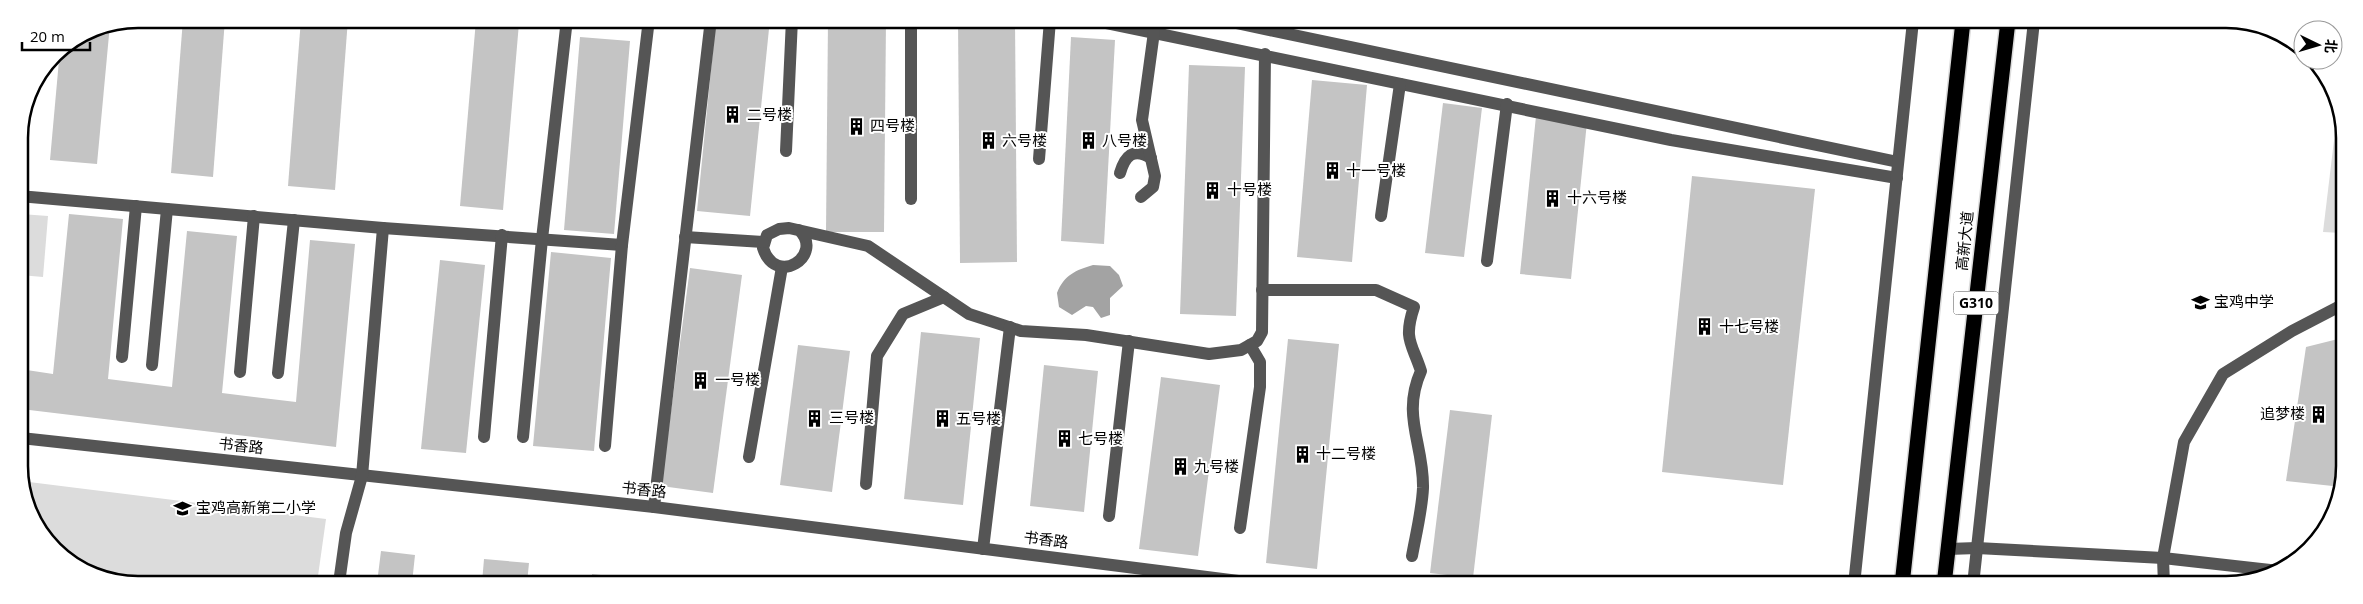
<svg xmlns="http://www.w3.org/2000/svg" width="2363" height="604" font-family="'Open Sans','Noto Sans SC',sans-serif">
<rect width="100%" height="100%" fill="#fff"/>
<g fill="#dcdcdc">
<polygon points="2338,107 2342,114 2342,233 2323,232"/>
<polygon points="21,214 48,216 43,277 20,275"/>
<polygon points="21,481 326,519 317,583 114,583 53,550 21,490"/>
</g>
<path fill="#a3a3a3" d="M1093,265L1110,266L1119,275L1123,286L1110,298V315L1101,318L1093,307L1086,306L1072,315L1059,307L1057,293C1064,275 1076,270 1093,265Z"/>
<g fill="#c4c4c4">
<polygon points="183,19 225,19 213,177 171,173"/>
<polygon points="301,19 348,19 335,190 288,186"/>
<polygon points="716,19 770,19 750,216 697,211"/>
<polygon points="476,20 519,23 503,210 460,206"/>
<polygon points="828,20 886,20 884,232 826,232"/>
<polygon points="958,20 1015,20 1017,262 960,263"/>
<polygon points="110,24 97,164 50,160 60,49 92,28"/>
<polygon points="580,37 630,41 614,234 564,230"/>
<polygon points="1071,37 1115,40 1104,244 1061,241"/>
<polygon points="1189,65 1245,67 1236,316 1180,314"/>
<polygon points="1312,80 1367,85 1352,262 1297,257"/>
<polygon points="1443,103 1482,108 1464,257 1425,253"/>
<polygon points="1536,116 1587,122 1571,279 1520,274"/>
<polygon points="1692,176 1815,189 1783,485 1662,472"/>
<polygon points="69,214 123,219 108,379 172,387 187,231 237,236 222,393 296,402 310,240 355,244 336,447 21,409 20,369 53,374"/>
<polygon points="551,252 611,258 594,451 533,446"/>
<polygon points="440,260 485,265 466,453 421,449"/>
<polygon points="690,268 742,275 713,493 661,486"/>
<polygon points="921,332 980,338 963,505 904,499"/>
<polygon points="2342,338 2342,487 2286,481 2306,347"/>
<polygon points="1288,339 1339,344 1317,569 1266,563"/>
<polygon points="798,345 850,351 832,492 780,485"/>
<polygon points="1044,365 1098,371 1084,512 1030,506"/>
<polygon points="1161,377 1220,385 1198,556 1139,549"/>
<polygon points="1450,410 1492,415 1473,578 1430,573"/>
<polygon points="381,551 415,555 412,583 377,583"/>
<polygon points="484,559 529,563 527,583 482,583"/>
<polygon points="592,574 637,579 636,583 592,583"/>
</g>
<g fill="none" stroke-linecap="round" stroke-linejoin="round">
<defs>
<g id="highway">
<polyline points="1902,585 1963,21"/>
<polyline points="1944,585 2008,21"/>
</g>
</defs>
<use href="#highway" stroke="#dbdbdb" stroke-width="18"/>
<g stroke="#555" stroke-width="12">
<polyline points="1092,20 1671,140 1897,178"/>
<polyline points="1222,20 1898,162"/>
<polyline points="786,151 792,19"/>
<polyline points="1039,159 1050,20"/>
<path d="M1120,173C1125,156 1133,147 1151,158"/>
<polyline points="19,196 383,228 622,245 649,19"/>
<polyline points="1141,197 1153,187 1155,176 1142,120 1154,32"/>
<polyline points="911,199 911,20"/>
<polyline points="1381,216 1400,84"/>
<path d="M799,230C825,255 776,288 763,248L767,235L779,229L789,228L868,246L969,314L1021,331L1086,335L1209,354L1241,350L1257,341L1262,332L1265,54"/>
<polyline points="685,237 763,242"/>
<polyline points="1487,261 1507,104"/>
<path d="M1262,290H1376L1414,307C1403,340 1412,343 1421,371C1401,416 1424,444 1423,488C1422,510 1416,534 1412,556"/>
<polyline points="122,357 136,206"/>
<polyline points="152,365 167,209"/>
<polyline points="240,372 254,216"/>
<polyline points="278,373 294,220"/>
<polyline points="484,437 502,235"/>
<polyline points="523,437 542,239 567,19"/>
<polyline points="21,438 654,507 1262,584"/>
<polyline points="605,446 622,245"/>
<polyline points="749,457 782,267"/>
<polyline points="866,484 877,356 903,314 944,297"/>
<polyline points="654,507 711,19"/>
<polyline points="1109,516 1129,341"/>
<polyline points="1240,528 1260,387 1260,362 1250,345"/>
<polyline points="983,549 1010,327"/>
<polyline points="1948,549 1977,548 2163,558 2279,571"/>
<polyline points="339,583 346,533 362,476 383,228"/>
<polyline points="1854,585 1913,21"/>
<polyline points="1973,585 2034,21"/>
<polyline points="2164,585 2163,558 2184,442 2223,374 2292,331 2342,305"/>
</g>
<use href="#highway" stroke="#000" stroke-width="15"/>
</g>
<defs>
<symbol id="building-bare" viewBox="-9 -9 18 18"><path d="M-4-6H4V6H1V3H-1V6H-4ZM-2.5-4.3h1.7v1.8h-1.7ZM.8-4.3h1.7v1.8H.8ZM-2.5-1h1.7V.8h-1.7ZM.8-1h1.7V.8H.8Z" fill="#000" stroke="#fff" stroke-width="2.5" paint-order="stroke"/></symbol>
<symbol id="school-bare" viewBox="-9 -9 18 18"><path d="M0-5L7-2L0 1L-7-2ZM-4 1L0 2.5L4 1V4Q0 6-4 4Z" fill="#000" stroke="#fff" stroke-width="2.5" paint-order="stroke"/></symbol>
</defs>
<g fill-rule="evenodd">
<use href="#building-bare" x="720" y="102" width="25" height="25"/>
<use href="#building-bare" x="844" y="114" width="25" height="25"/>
<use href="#building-bare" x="976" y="128" width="25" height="25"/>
<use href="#building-bare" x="1076" y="128" width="25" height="25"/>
<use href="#building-bare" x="1320" y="158" width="25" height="25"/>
<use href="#building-bare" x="1200" y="178" width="25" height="25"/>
<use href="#building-bare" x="1540" y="186" width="25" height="25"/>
<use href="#school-bare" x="2188" y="290" width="25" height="25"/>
<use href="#building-bare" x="1692" y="314" width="25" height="25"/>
<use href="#building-bare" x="688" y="368" width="25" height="25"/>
<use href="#building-bare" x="2306" y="402" width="25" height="25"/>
<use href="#building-bare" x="802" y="406" width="25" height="25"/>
<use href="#building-bare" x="930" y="406" width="25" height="25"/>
<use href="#building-bare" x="1052" y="426" width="25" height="25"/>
<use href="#building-bare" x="1290" y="442" width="25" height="25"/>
<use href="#building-bare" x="1168" y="454" width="25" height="25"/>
<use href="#school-bare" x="170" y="496" width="25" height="25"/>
</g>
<g text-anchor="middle" stroke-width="4" stroke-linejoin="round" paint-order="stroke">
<rect fill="#fff" stroke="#4c4c4c" stroke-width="1" x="1953.5" y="291.5" width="45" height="23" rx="4"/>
<g font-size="14" font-weight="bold" fill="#000">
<text x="1976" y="308">G310</text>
</g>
<g font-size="15" fill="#000" stroke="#fff" text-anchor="start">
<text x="747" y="120">二号楼</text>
<text x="870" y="131">四号楼</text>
<text x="1002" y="146">六号楼</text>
<text x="1102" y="146">八号楼</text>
<text x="1346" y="176">十一号楼</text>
<text x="1227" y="195">十号楼</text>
<text x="1567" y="203">十六号楼</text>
<text x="2214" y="307">宝鸡中学</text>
<text x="1719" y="332">十七号楼</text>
<text x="715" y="385">一号楼</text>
<text x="2305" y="419" text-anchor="end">追梦楼</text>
<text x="829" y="423">三号楼</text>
<text x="956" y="424">五号楼</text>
<text x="1078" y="444">七号楼</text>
<text x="1316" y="459">十二号楼</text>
<text x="1194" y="472">九号楼</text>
<text x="196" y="513">宝鸡高新第二小学</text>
</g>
<g font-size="15" fill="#000" stroke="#fff">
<text transform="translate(1965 241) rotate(-84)" y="5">高新大道</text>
<text transform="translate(241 446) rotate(6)" y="5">书香路</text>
<text transform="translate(644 490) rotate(6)" y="5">书香路</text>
<text transform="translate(1046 540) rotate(7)" y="5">书香路</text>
</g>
</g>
<path d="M0 0H2363V604H0ZM138 28H2226A110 110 0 0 1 2336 138V466A110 110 0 0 1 2226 576H138A110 110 0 0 1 28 466V138A110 110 0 0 1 138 28Z" fill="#fff" fill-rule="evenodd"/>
<path fill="none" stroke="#000" stroke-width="2.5" d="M138 28H2226A110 110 0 0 1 2336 138V466A110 110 0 0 1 2226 576H138A110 110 0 0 1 28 466V138A110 110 0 0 1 138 28Z"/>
<g transform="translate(2318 45) rotate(95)"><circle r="24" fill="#ffffff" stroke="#999999"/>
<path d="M0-4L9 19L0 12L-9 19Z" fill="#000000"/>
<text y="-8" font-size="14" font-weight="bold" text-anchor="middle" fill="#000000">北</text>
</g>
<path d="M22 42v8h68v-8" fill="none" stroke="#000000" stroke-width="2.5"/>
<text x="30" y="42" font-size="15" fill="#000000" stroke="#ffffff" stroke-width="4" paint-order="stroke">20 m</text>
</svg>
